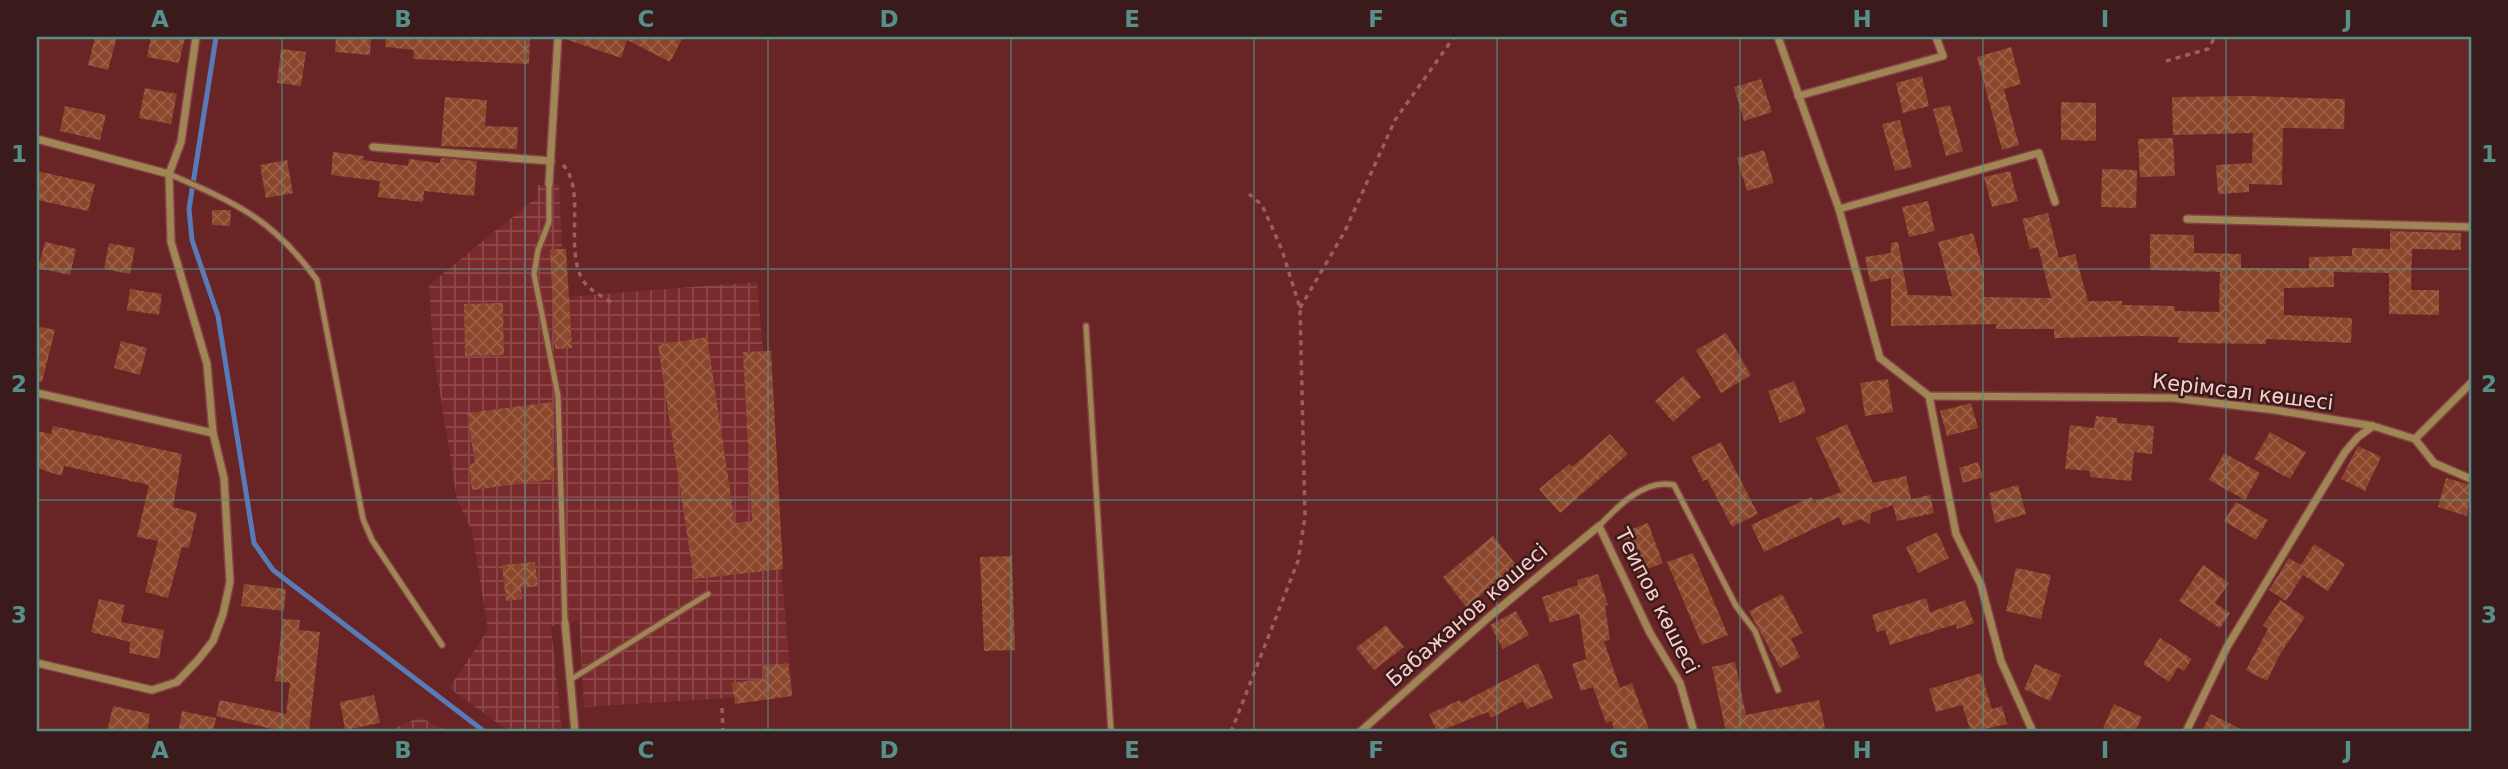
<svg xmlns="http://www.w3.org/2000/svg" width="2508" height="769" font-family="'DejaVu Sans',sans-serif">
<defs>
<pattern id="industrial-grid" width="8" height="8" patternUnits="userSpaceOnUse" patternTransform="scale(1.75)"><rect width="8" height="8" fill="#782a2d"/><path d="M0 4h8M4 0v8" fill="none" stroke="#8c484a"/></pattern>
<pattern id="building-cross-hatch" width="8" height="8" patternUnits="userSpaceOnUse" patternTransform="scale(1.75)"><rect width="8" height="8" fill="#8b462b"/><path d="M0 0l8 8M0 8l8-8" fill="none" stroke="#9c6048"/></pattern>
</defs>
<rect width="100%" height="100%" fill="#692426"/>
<g fill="url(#industrial-grid)">
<polygon points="559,184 565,297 757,282 792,694 584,707 579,621 551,626 562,732 510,732 449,688 488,630 472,531 457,500 433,349 429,285 537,197 538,185"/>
<polygon points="420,717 448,732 386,732 411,721"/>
</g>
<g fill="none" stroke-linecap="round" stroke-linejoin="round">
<polyline stroke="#587ab7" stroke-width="5" points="216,37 189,209 192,240 218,316 254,543 273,570 485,732"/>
</g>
<g fill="url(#building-cross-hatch)">
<polygon points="95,37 117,37 108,70 88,65"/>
<polygon points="151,37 185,37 179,63 147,57"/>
<polygon points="336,37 371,37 370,55 335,52"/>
<polygon points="386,37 530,37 529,64 413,59 414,50 385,47"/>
<polygon points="566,37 683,37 670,62 627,40 621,58 565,39"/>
<polygon points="2011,47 2021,84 2004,89 2019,145 2002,150 1977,57"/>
<polygon points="281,49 306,52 301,86 277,83"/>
<polygon points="1922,76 1929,106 1903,113 1896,83"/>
<polygon points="1761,79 1772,112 1744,121 1734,87"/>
<polygon points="145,88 177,94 171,124 139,118"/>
<polygon points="2247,96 2345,99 2344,129 2283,128 2282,185 2249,184 2249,192 2218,194 2216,165 2252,163 2253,133 2173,135 2172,97"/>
<polygon points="445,97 487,100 485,126 518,127 517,149 441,146"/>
<polygon points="2061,102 2096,103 2096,141 2061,140"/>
<polygon points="1950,105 1963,151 1946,156 1933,109"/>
<polygon points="65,106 106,115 100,140 60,131"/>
<polygon points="1900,120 1912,167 1895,171 1882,124"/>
<polygon points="2173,138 2175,176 2140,177 2138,139"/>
<polygon points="1764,150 1774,183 1747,191 1737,158"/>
<polygon points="333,152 364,156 363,160 408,166 409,159 440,163 441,158 477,161 474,196 424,191 423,202 378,197 380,181 331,175"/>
<polygon points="287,160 293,193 266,198 260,165"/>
<polygon points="2102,169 2137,170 2136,208 2101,207"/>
<polygon points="37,171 95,184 88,211 37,200"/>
<polygon points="2010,171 2018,201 1992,207 1984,177"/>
<polygon points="1928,201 1935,231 1909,237 1902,207"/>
<polygon points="212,210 231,210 230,226 212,225"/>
<polygon points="2048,213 2059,258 2075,254 2088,301 2122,301 2122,305 2175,306 2175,311 2219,312 2220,272 2150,270 2150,234 2194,235 2194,253 2241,254 2241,268 2309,269 2309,257 2352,256 2352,248 2390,249 2390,231 2461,233 2461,250 2412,249 2411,290 2439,290 2439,315 2389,314 2389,273 2334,272 2334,287 2284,288 2284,315 2352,318 2351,343 2266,339 2266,344 2178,343 2179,337 2140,336 2054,338 2054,329 1996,329 1996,324 1891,326 1891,278 1870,282 1865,257 1891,253 1891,243 1898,242 1908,295 1952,296 1938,242 1973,233 1984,273 1984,297 2051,298 2038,247 2030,249 2022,219"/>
<polygon points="45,242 76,249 70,275 38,268"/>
<polygon points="109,243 135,248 130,274 104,269"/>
<polygon points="550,249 566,249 572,348 555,349"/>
<polygon points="130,289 162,294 159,315 127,310"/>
<polygon points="503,303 504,355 465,356 464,304"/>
<polygon points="37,326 55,330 42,382 37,381"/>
<polygon points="1726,333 1751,375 1721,393 1696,350"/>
<polygon points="707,337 735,523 752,521 743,352 771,351 783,569 694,579 658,345"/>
<polygon points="121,341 147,348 140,375 114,368"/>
<polygon points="1683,376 1701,397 1673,422 1655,401"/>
<polygon points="1888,379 1893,412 1865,416 1860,383"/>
<polygon points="1794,381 1806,412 1780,423 1768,391"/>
<polygon points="552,402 554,428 551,429 555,479 472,490 469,464 475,463 467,413"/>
<polygon points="1971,403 1978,428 1947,436 1940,411"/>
<polygon points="2096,416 2117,418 2117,423 2154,426 2152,454 2134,452 2131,481 2090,477 2090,471 2065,469 2070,425 2094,428"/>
<polygon points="1847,424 1873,483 1906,476 1911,499 1930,495 1934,513 1897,521 1893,505 1871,513 1870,524 1861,519 1843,526 1839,517 1764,552 1751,525 1811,497 1814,502 1841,492 1816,438"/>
<polygon points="53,426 182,454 173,507 197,513 189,548 182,547 168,598 145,592 158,541 137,537 149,485 64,466 62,476 37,468 37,431 51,434"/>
<polygon points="2270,432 2306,452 2290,479 2254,459"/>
<polygon points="1610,434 1628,454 1560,513 1539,489 1569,464 1572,467"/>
<polygon points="1721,442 1758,514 1732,527 1707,479 1703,481 1691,457"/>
<polygon points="2358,446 2381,457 2365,491 2341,479"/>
<polygon points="2224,453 2260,473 2245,500 2209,480"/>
<polygon points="1978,462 1983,477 1963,483 1959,468"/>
<polygon points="2446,478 2471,485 2467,516 2438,507"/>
<polygon points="2018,485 2026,514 1995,523 1989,493"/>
<polygon points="2236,502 2268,520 2256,540 2224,521"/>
<polygon points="1648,523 1663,563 1637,573 1622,533"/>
<polygon points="1937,532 1949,558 1918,573 1906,547"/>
<polygon points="1493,536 1517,566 1466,607 1443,577"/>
<polygon points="2314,544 2345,564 2328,591 2303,575 2286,601 2269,590 2289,558 2301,565"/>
<polygon points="1693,553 1728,635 1702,645 1667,562"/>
<polygon points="1012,556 1015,650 984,651 980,557"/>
<polygon points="535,562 538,586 521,588 522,599 506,601 502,565"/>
<polygon points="2203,565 2229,583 2215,603 2230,613 2220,628 2179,601"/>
<polygon points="2016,568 2051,575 2041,619 2006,611"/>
<polygon points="1598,574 1608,605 1605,606 1610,640 1604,641 1620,688 1632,683 1650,732 1614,732 1612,721 1606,723 1593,687 1581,691 1572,664 1586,659 1579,614 1550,623 1542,597 1578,585 1577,580"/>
<polygon points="244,584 286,589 284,611 241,606"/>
<polygon points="1782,594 1803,633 1791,639 1800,657 1780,668 1749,611"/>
<polygon points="1926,598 1930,612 1965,600 1974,623 1957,629 1956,624 1890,645 1885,630 1877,632 1872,615"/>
<polygon points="99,599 125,605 121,622 164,630 159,659 129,653 130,642 91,632"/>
<polygon points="2280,600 2305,617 2279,656 2267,681 2246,670 2268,629 2263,625"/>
<polygon points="1516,611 1529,635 1503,649 1490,625"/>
<polygon points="283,619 300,620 299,630 320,632 309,732 271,732 272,729 216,716 220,700 286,714 290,683 275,681"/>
<polygon points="1386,625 1404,647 1374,670 1356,648"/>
<polygon points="2160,638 2192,659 2184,671 2178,667 2169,682 2143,664"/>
<polygon points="1735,662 1746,715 1819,700 1826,732 1726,732 1712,667"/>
<polygon points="788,663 792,696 735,704 732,683 765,679 763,666"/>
<polygon points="1538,663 1553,698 1527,709 1523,701 1491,718 1488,712 1437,732 1429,714 1460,700 1461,703"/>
<polygon points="2035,664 2061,675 2050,701 2024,689"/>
<polygon points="1981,673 1992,709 2002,706 2007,724 1971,732 1962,705 1936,712 1929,689"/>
<polygon points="374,695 380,723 345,730 340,702"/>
<polygon points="2114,704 2142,717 2135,732 2113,732 2103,728"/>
<polygon points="113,706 150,714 147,732 107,732"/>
<polygon points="182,711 216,718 213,732 178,732"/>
<polygon points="2211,714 2247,732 2201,732"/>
</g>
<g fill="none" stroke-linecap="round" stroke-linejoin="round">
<defs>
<g id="service">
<path d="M169,174C236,203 273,219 317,280L363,519L372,540L442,645"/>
<polyline points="549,184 549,222 538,250 534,274 558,396 565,623"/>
<polyline points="1086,326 1111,732"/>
<path d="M1599,526C1618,506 1645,478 1674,485L1736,606L1755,631L1778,690"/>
<polyline points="570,680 708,594"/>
</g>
<g id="minor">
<polyline points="1778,37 1839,209 1880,358 1929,396 2173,398 2275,410 2373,426 2415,439 2434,463 2471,479"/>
<polyline points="1798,96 1943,56 1936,37"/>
<polyline points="37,139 169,174"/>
<polyline points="373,147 551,161"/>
<polyline points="549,184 558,37"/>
<polyline points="1839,209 2039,153 2055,202"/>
<polyline points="2187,219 2471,227"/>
<polyline points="37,393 213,433"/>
<polyline points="1929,396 1956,534 1981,585 2001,661 2033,732"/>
<polyline points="2415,439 2471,383"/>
<polyline points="565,623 575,732"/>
<polyline points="37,663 152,690 177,682 198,660 213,641 223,614 230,582 224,478 213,433 207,364 171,242 169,174 181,142 196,37"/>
<polyline points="1360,732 1489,617 1599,526 1650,633 1680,683 1694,732"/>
<polyline points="2186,732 2227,647 2345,452 2358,437 2373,426"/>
</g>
</defs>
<use href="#service" stroke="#834244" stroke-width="8"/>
<use href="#minor" stroke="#834244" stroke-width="10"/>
<g stroke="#9a5e5e" stroke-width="3.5" stroke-dasharray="5 5" stroke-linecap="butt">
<polyline points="2166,61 2208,49 2215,37"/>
<path d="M563,165C587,190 563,251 584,282C590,291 606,298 615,305"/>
<polyline points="1300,308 1345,231 1395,120 1454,37"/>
<polyline points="722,708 723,732"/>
<polyline points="1231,732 1298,561 1305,517 1300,308 1282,250 1262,205 1249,194"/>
</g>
<use href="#service" stroke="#a08555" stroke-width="5"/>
<use href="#minor" stroke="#a08555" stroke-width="7"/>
</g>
<path fill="none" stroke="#55908a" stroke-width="2" stroke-opacity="0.55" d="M282,37V732M525,37V732M768,37V732M1011,37V732M1254,37V732M1497,37V732M1740,37V732M1983,37V732M2226,37V732M37,269H2471M37,500H2471"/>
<g text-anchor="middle" stroke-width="5" stroke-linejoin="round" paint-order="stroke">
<g font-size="21" fill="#f8cdca" stroke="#3a1a1a">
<text transform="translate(2243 392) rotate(7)" y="7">Керімсал көшесі</text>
<text transform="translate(1657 601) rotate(63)" y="7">Теипов көшесі</text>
<text transform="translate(1467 615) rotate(-41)" y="7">Бабажанов көшесі</text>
</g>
</g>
<rect width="2508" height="769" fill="none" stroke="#3a1a1a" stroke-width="77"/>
<rect x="38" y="38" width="2432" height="692" fill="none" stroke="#55908a" stroke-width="2.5"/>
<g font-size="23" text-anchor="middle" font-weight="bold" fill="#55908a">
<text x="160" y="27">A</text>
<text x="403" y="27">B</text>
<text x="646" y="27">C</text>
<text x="889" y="27">D</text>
<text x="1132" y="27">E</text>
<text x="1376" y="27">F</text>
<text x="1619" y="27">G</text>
<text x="1862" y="27">H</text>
<text x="2105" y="27">I</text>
<text x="2348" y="27">J</text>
<text x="19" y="162">1</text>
<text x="2489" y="162">1</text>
<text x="19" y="392">2</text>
<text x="2489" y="392">2</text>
<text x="19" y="623">3</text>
<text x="2489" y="623">3</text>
<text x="160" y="758">A</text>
<text x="403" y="758">B</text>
<text x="646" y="758">C</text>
<text x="889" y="758">D</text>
<text x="1132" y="758">E</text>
<text x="1376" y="758">F</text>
<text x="1619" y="758">G</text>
<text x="1862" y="758">H</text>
<text x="2105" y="758">I</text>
<text x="2348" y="758">J</text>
</g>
</svg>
